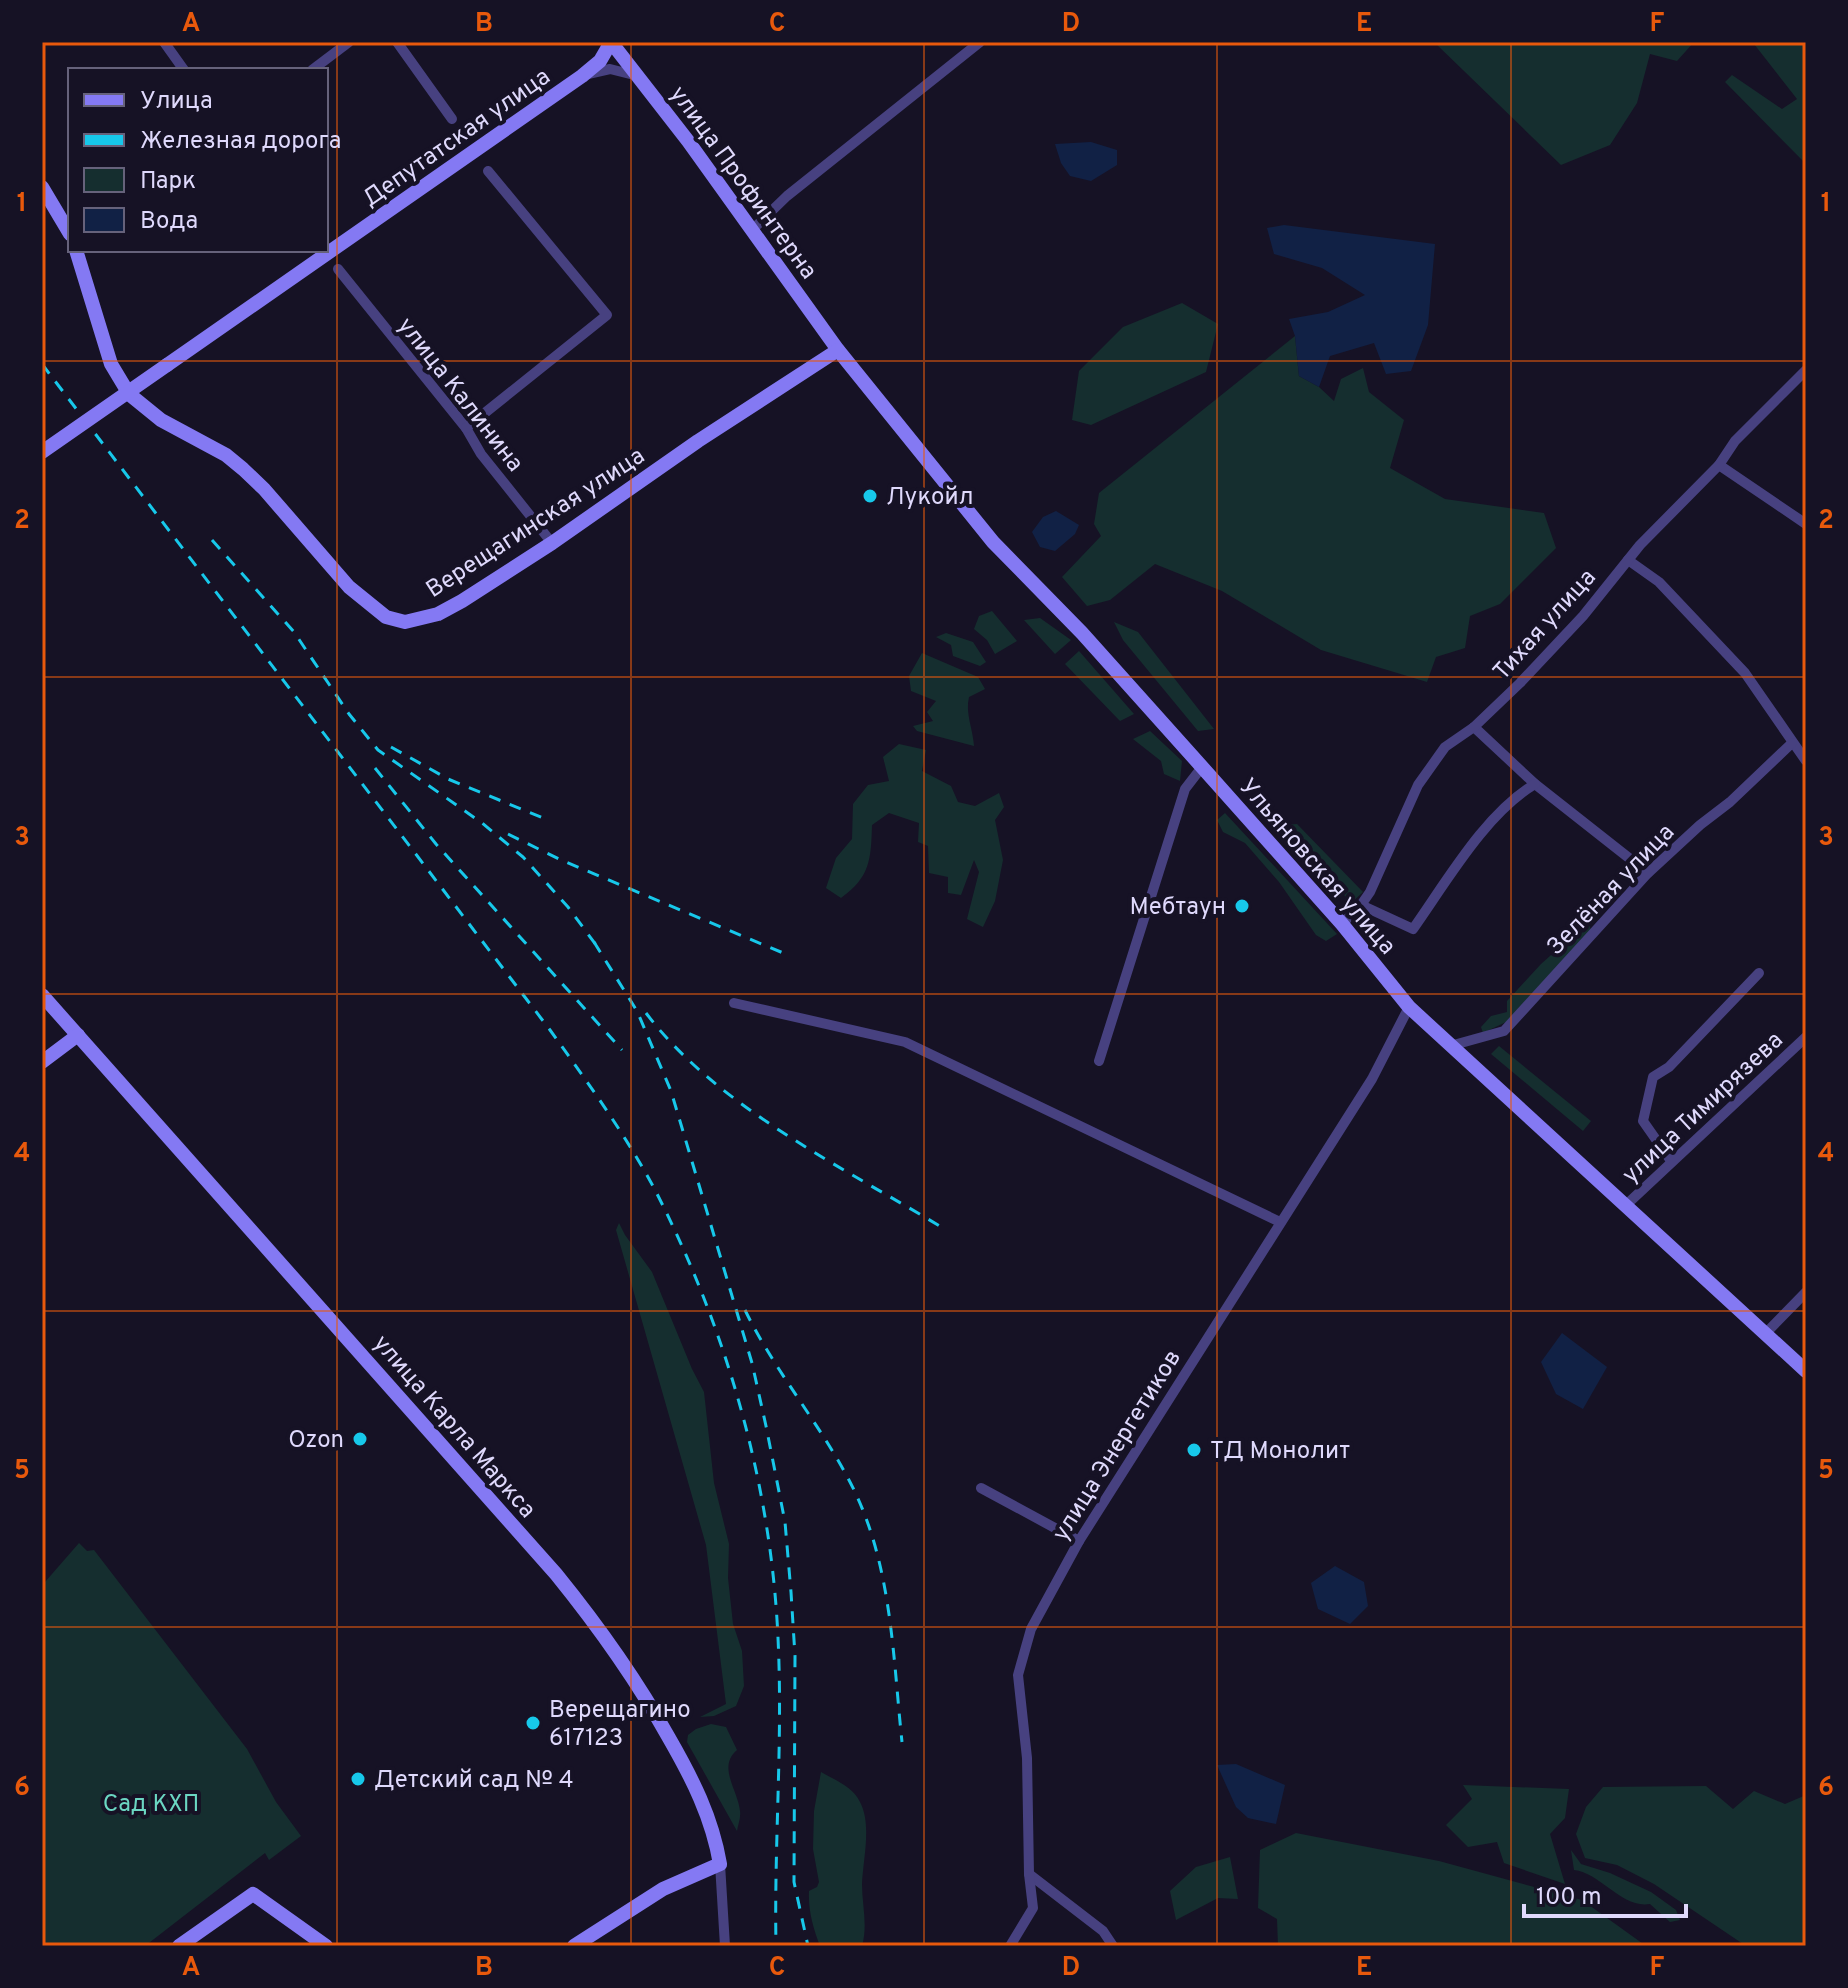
<svg xmlns="http://www.w3.org/2000/svg" width="1848" height="1988" font-family="Overpass,sans-serif">
<rect width="100%" height="100%" fill="#161225"/>
<g fill="#152e2f">
<polygon points="1434,42 1694,42 1677,61 1650,54 1637,103 1610,145 1561,165"/>
<polygon points="1756,42 1806,42 1806,164 1725,82 1732,75 1782,109 1797,99 1754,44"/>
<polygon points="1182,303 1218,324 1206,372 1091,425 1072,420 1079,371 1123,327"/>
<polygon points="1295,336 1299,376 1319,387 1334,401 1341,379 1363,368 1369,392 1404,420 1390,468 1445,499 1544,513 1556,548 1500,604 1470,616 1465,648 1436,657 1427,682 1321,650 1222,591 1155,564 1110,600 1087,606 1062,577 1101,536 1094,524 1099,493"/>
<polygon points="992,611 1017,641 995,654 987,640 974,629 979,616"/>
<polygon points="1040,618 1071,640 1055,654 1024,620"/>
<polygon points="1114,622 1138,632 1214,729 1198,731 1123,640"/>
<polygon points="946,633 973,642 986,662 980,666 953,656 951,645 936,637"/>
<polygon points="1079,651 1134,714 1120,721 1065,664"/>
<path d="M922,653L978,677L985,689L969,697C965,713 973,729 974,746L917,731L913,726L933,721L927,712L936,701L911,691L909,676Z"/>
<polygon points="1150,731 1182,761 1180,781 1164,774 1161,761 1133,739"/>
<path d="M899,744L926,750L922,771L951,786L958,802L975,806L999,793L1004,807L995,820L1003,860L995,901L983,927L967,919L979,872L974,860L961,895L948,893V877L929,873L928,846L918,842L919,823L889,813L872,825C871,860 870,877 841,898L826,888L836,858L852,839L853,804L868,785L889,781L883,757Z"/>
<polygon points="1225,813 1337,934 1326,941 1316,935 1279,882 1245,843 1223,832 1217,820"/>
<polygon points="1297,824 1363,892 1351,903 1284,825"/>
<polygon points="1588,922 1591,930 1506,1022 1483,1033 1481,1027 1491,1016 1507,1012 1507,1001 1541,964"/>
<polygon points="1499,1046 1591,1121 1583,1131 1491,1054"/>
<polygon points="619,1223 625,1235 652,1272 692,1369 704,1392 714,1483 729,1544 728,1578 733,1624 742,1651 744,1686 736,1706 714,1716 700,1717 726,1704 706,1545 616,1230"/>
<polygon points="79,1543 87,1551 94,1550 247,1749 276,1802 301,1836 269,1860 265,1853 145,1946 42,1946 42,1579 45,1582"/>
<path d="M711,1724L726,1727L737,1750C717,1767 738,1790 740,1811C741,1818 738,1824 737,1831L687,1742L688,1735L696,1729Z"/>
<path d="M821,1772C835,1780 853,1787 860,1802C872,1825 863,1859 862,1884C862,1905 868,1925 862,1946H820C813,1928 808,1910 809,1891L817,1887L819,1882L813,1849L814,1811Z"/>
<polygon points="1463,1785 1569,1789 1565,1818 1550,1834 1565,1884 1504,1863 1497,1842 1468,1847 1446,1825 1472,1799"/>
<polygon points="1706,1786 1733,1809 1754,1791 1785,1804 1806,1795 1806,1946 1746,1946 1654,1884 1617,1865 1585,1858 1576,1834 1586,1807 1603,1787"/>
<polygon points="1296,1833 1439,1861 1582,1900 1646,1946 1278,1946 1277,1919 1258,1908 1260,1850"/>
<path d="M1571,1850L1581,1864L1610,1873L1651,1892L1676,1910L1680,1920L1670,1922L1650,1904C1622,1909 1601,1873 1574,1870Z"/>
<polygon points="1230,1857 1238,1899 1218,1898 1176,1920 1170,1891 1196,1867"/>
</g>
<g fill="#112145">
<polygon points="1091,142 1117,150 1117,165 1091,181 1070,176 1061,163 1055,144"/>
<polygon points="1284,225 1435,244 1428,325 1411,371 1386,374 1374,343 1330,356 1319,387 1299,376 1295,336 1289,319 1328,312 1365,295 1322,268 1274,254 1267,228"/>
<polygon points="1056,511 1079,525 1075,534 1055,551 1040,547 1032,532 1043,517"/>
<polygon points="1562,1333 1607,1367 1583,1409 1556,1394 1541,1362"/>
<polygon points="1335,1566 1364,1582 1368,1606 1350,1624 1318,1609 1311,1583"/>
<polygon points="1236,1764 1285,1785 1276,1824 1248,1818 1236,1807 1217,1765"/>
</g>
<g fill="none" stroke-linecap="round" stroke-linejoin="round">
<g stroke="#474180" stroke-width="10">
<polyline points="164,42 184,70"/>
<polyline points="397,42 452,119"/>
<polyline points="312,70 349,42"/>
<polyline points="588,74 610,69 638,76"/>
<polyline points="751,231 787,196 980,42"/>
<polyline points="338,269 466,428 481,454 552,543"/>
<polyline points="466,428 607,315 488,171"/>
<polyline points="1719,465 1806,524"/>
<polyline points="1628,560 1659,582 1745,673 1806,761"/>
<polyline points="1474,727 1535,784 1648,873"/>
<path d="M1361,905L1413,929C1447,881 1485,814 1535,784"/>
<polyline points="1342,924 1361,905 1370,892 1418,785 1445,747 1474,727 1520,683 1583,616 1640,545 1719,465 1735,441 1806,370"/>
<polyline points="734,1003 905,1042 1280,1222"/>
<polyline points="1450,1046 1504,1031 1648,873 1700,825 1730,802 1792,743"/>
<polyline points="1099,1061 1185,789 1202,767"/>
<polyline points="1671,1161 1643,1121 1653,1077 1669,1067 1759,973"/>
<polyline points="1625,1206 1806,1037"/>
<polyline points="1766,1333 1806,1292"/>
<polyline points="981,1488 1079,1541"/>
<polyline points="720,1864 725,1946"/>
<polyline points="1029,1874 1103,1931 1113,1946"/>
<polyline points="1010,1946 1033,1908 1029,1874 1027,1758 1018,1675 1031,1629 1079,1541 1372,1079 1409,1007"/>
</g>
<g stroke="#8479f3" stroke-width="14">
<polyline points="611,42 688,141 838,350 993,542 1082,633 1202,767 1342,924 1409,1007 1806,1371"/>
<polyline points="42,187 70,234"/>
<polyline points="76,250 111,364 129,394 161,420 226,455 243,469 264,489 349,587 386,617 405,622 438,614 462,601 552,543 698,441 838,350"/>
<polyline points="167,365 582,76 600,61 611,42"/>
<path d="M42,995L556,1574C599,1627 636,1679 669,1738C692,1778 712,1817 720,1864L663,1889L574,1946"/>
<polyline points="42,1062 78,1035"/>
<polyline points="179,1946 253,1894 326,1946"/>
</g>
<g stroke="#17c8ea" stroke-width="3" stroke-dasharray="12 10" stroke-linecap="butt">
<path d="M42,364L550,1030C586,1080 623,1131 653,1186C725,1325 771,1481 778,1638C783,1740 774,1843 776,1946"/>
<polyline points="212,540 294,632 349,714 378,750 482,823 523,857 568,907 599,949"/>
<polyline points="391,747 448,779 543,818"/>
<polyline points="375,768 436,844 622,1050"/>
<polyline points="508,834 561,860 788,955"/>
<polyline points="594,942 637,1011 671,1091 752,1363 766,1426 785,1522 791,1592 795,1656 794,1882 808,1946"/>
<path d="M646,1013C717,1107 844,1168 943,1228"/>
<path d="M745,1310C776,1374 824,1428 855,1492C892,1570 893,1657 902,1742"/>
</g>
<polyline stroke="#8479f3" stroke-width="14" points="42,452 167,365"/>
</g>
<path fill="none" stroke="#e8590c" stroke-width="2" stroke-opacity="0.55" d="M337,42V1946M631,42V1946M924,42V1946M1217,42V1946M1511,42V1946M42,361H1806M42,677H1806M42,994H1806M42,1311H1806M42,1627H1806"/>
<g fill="#17c8ea" stroke="#161225" stroke-width="3">
<circle cx="870" cy="496" r="8"/>
<circle cx="1242" cy="906" r="8"/>
<circle cx="360" cy="1439" r="8"/>
<circle cx="1194" cy="1450" r="8"/>
<circle cx="533" cy="1723" r="8"/>
<circle cx="358" cy="1779" r="8"/>
</g>
<g text-anchor="middle" stroke-width="8" stroke-linejoin="round" paint-order="stroke">
<g font-size="24" fill="#dfd9fc" stroke="#161225">
<text transform="translate(456 137) rotate(-35)" y="8">Депутатская улица</text>
<text transform="translate(744 182) rotate(54)" y="8">улица Профинтерна</text>
<text transform="translate(461 394) rotate(52)" y="8">улица Калинина</text>
<text transform="translate(535 522) rotate(-33)" y="8">Верещагинская улица</text>
<text transform="translate(1544 624) rotate(-48)" y="8">Тихая улица</text>
<text transform="translate(1318 866) rotate(49)" y="8">Ульяновская улица</text>
<text transform="translate(1610 889) rotate(-46)" y="8">Зелёная улица</text>
<text transform="translate(1702 1107) rotate(-43)" y="8">улица Тимирязева</text>
<text transform="translate(455 1426) rotate(49)" y="8">улица Карла Маркса</text>
<text transform="translate(1116 1445) rotate(-58)" y="8">улица Энергетиков</text>
</g>
<g font-size="24" fill="#dfd9fc" stroke="#161225" text-anchor="start">
<text x="886" y="504">Лукойл</text>
<text x="1226" y="914" text-anchor="end">Мебтаун</text>
<text x="344" y="1447" text-anchor="end">Ozon</text>
<text x="1210" y="1458">ТД Монолит</text>
<text x="549" y="1717">Верещагино<tspan x="549" dy="28">617123</tspan></text>
<text x="374" y="1787">Детский сад № 4</text>
</g>
<g font-size="24" fill="#6bd6c2" stroke="#161225">
<text x="151" y="1811">Сад КХП</text>
</g>
</g>
<rect width="1848" height="1988" fill="none" stroke="#161225" stroke-width="88"/>
<rect x="68" y="68" width="260" height="184" fill="#161225" stroke="#66627b" stroke-width="2"/>
<rect x="84" y="94" width="40" height="12" fill="#8479f3" stroke="#66627b" stroke-width="2"/>
<text x="140" y="108" font-size="24" fill="#dfd9fc">Улица</text>
<rect x="84" y="134" width="40" height="12" fill="#17c8ea" stroke="#66627b" stroke-width="2"/>
<text x="140" y="148" font-size="24" fill="#dfd9fc">Железная дорога</text>
<rect x="84" y="168" width="40" height="24" fill="#152e2f" stroke="#66627b" stroke-width="2"/>
<text x="140" y="188" font-size="24" fill="#dfd9fc">Парк</text>
<rect x="84" y="208" width="40" height="24" fill="#112145" stroke="#66627b" stroke-width="2"/>
<text x="140" y="228" font-size="24" fill="#dfd9fc">Вода</text>
<path d="M1524 1904v12h162v-12" fill="none" stroke="#dfd9fc" stroke-width="4"/>
<text x="1536" y="1904" font-size="24" fill="#dfd9fc" stroke="#161225" stroke-width="6" paint-order="stroke">100 m</text>
<rect x="44" y="44" width="1760" height="1900" fill="none" stroke="#e8590c" stroke-width="3"/>
<g font-size="26" text-anchor="middle" font-weight="bold" fill="#e8590c">
<text x="191" y="31">A</text>
<text x="484" y="31">B</text>
<text x="777" y="31">C</text>
<text x="1071" y="31">D</text>
<text x="1364" y="31">E</text>
<text x="1657" y="31">F</text>
<text x="22" y="211">1</text>
<text x="1826" y="211">1</text>
<text x="22" y="528">2</text>
<text x="1826" y="528">2</text>
<text x="22" y="845">3</text>
<text x="1826" y="845">3</text>
<text x="22" y="1161">4</text>
<text x="1826" y="1161">4</text>
<text x="22" y="1478">5</text>
<text x="1826" y="1478">5</text>
<text x="22" y="1795">6</text>
<text x="1826" y="1795">6</text>
<text x="191" y="1975">A</text>
<text x="484" y="1975">B</text>
<text x="777" y="1975">C</text>
<text x="1071" y="1975">D</text>
<text x="1364" y="1975">E</text>
<text x="1657" y="1975">F</text>
</g>
</svg>
